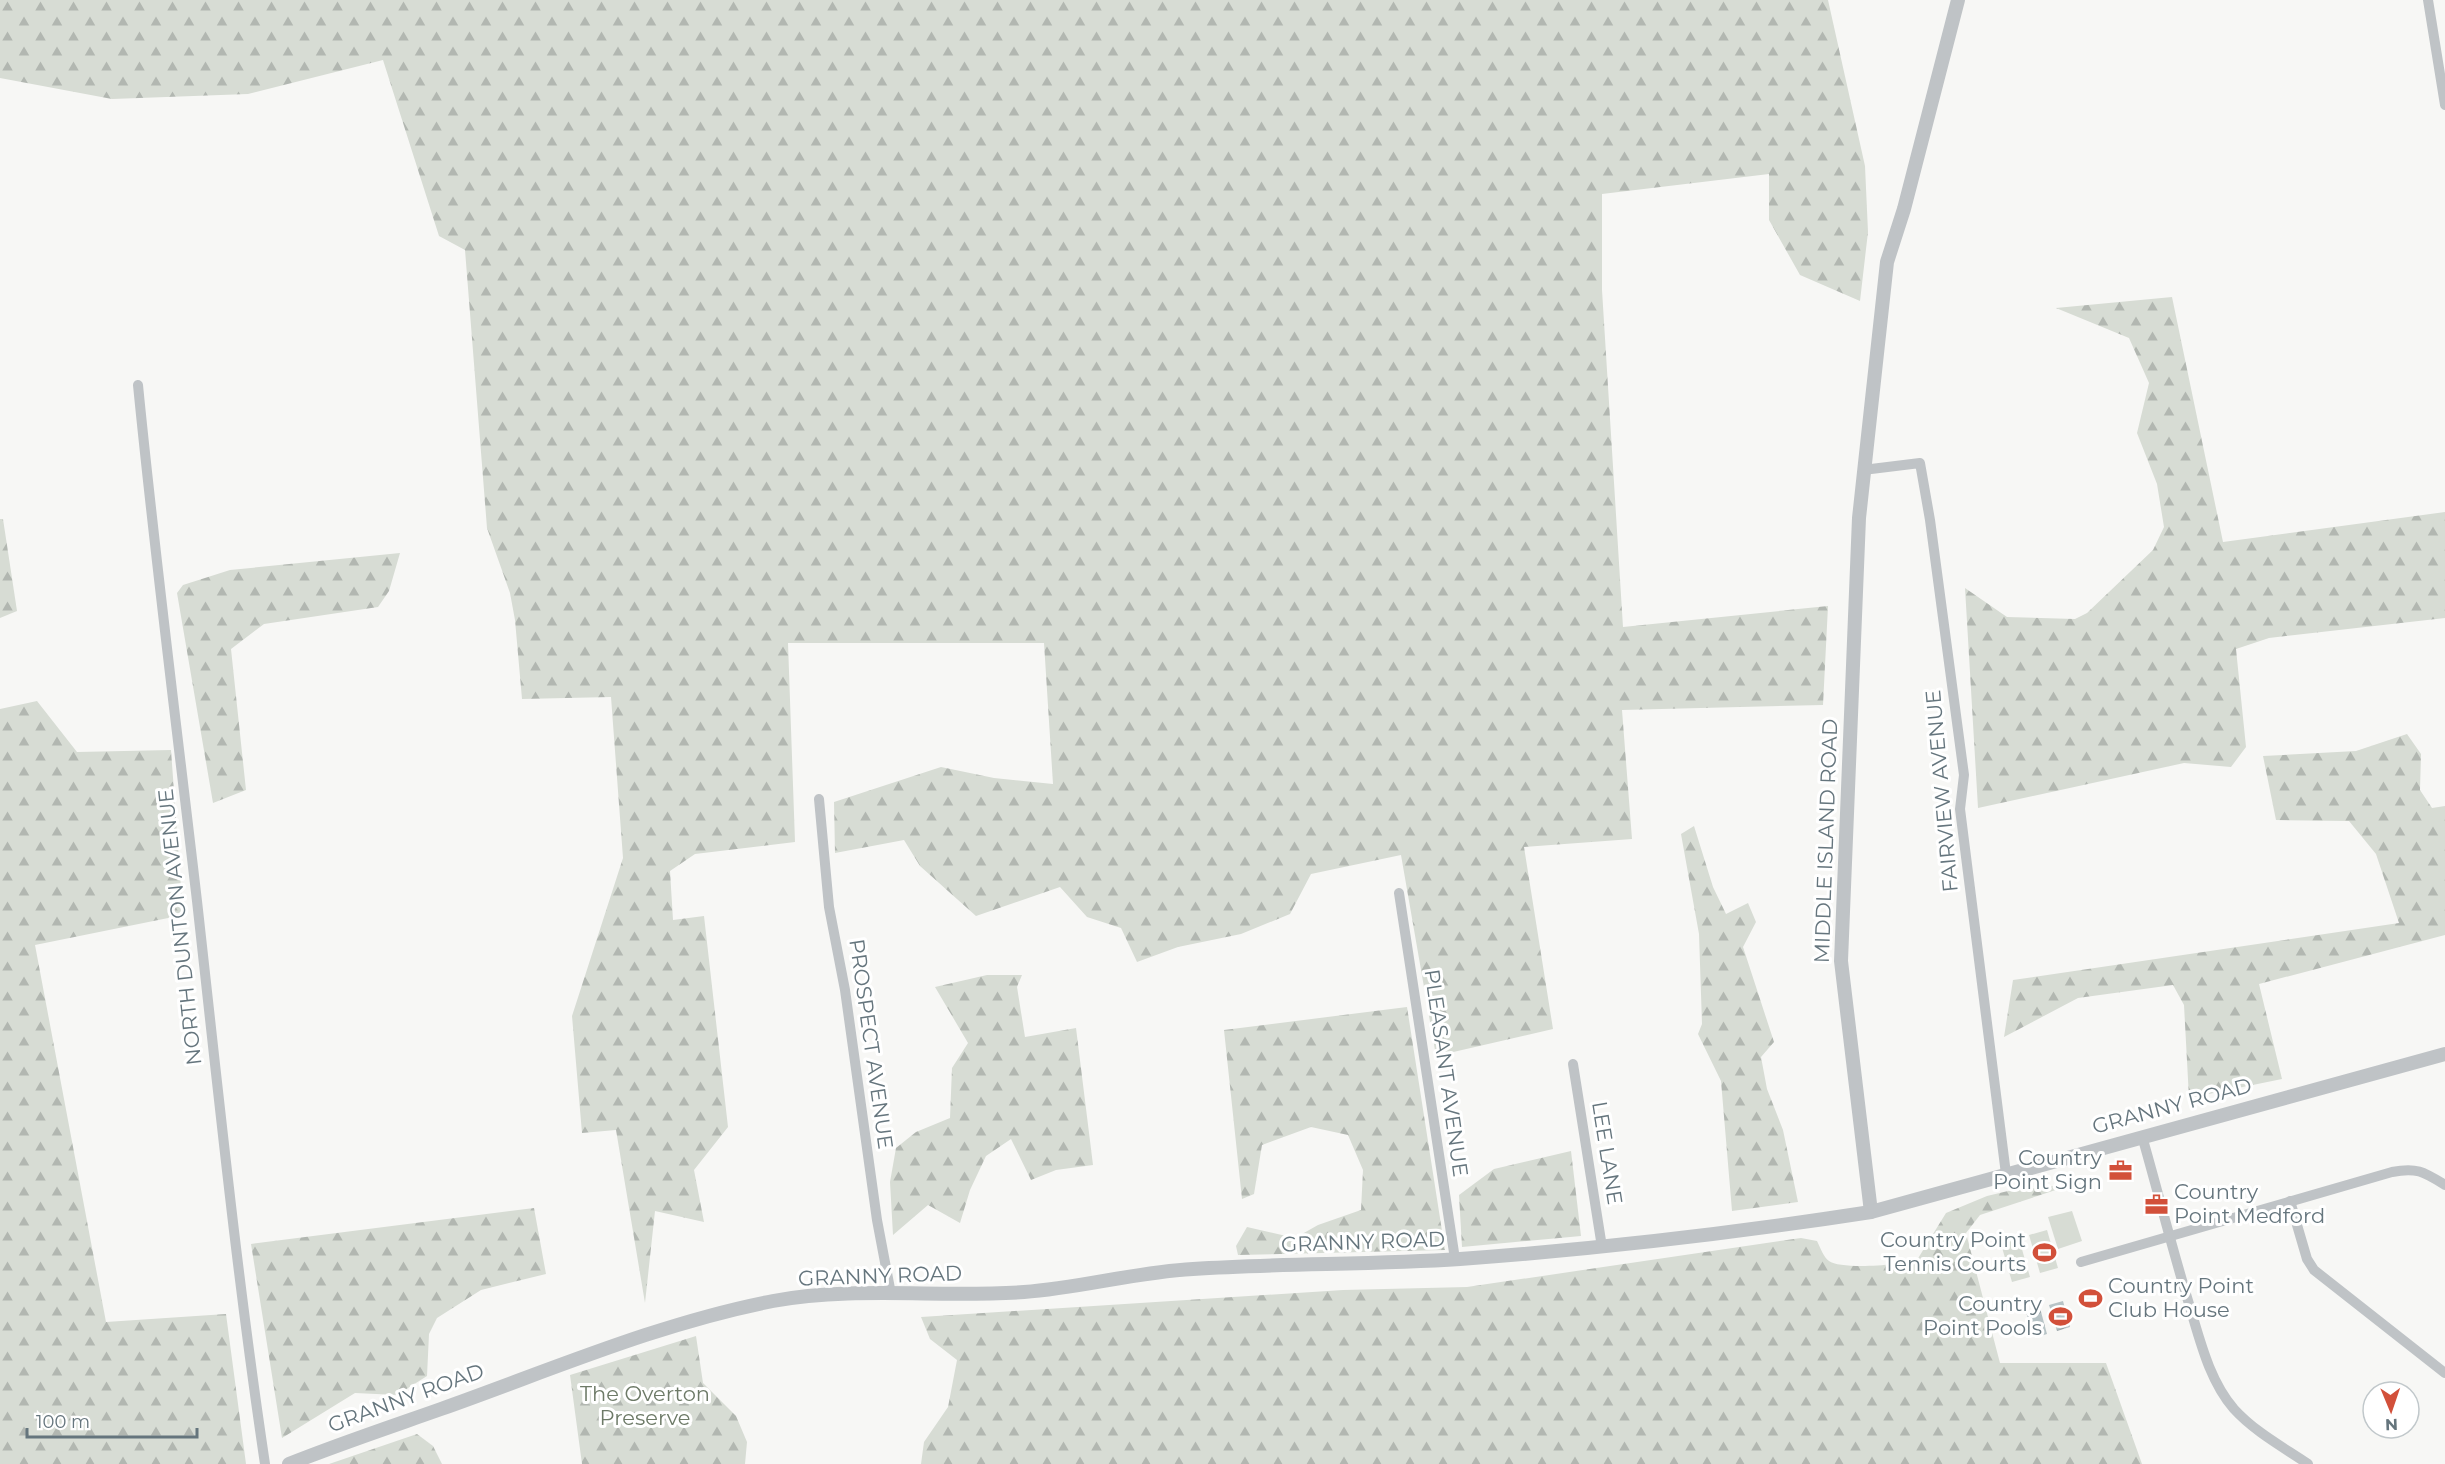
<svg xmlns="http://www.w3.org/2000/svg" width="2445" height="1464" font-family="Montserrat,sans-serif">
<defs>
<pattern id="forest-firs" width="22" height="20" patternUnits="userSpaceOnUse" patternTransform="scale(1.5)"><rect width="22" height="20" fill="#d7dcd4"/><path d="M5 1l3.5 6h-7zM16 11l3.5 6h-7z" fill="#b2b7b1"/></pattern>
<pattern id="water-waves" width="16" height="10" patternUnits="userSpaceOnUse" patternTransform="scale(1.5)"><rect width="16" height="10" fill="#b7c3c6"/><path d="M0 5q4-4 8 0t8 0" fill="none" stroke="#98a3a6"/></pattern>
</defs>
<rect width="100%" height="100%" fill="#f7f7f5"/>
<g fill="#d7dcd4">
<polygon points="2072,1211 2082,1241 2058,1249 2048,1217"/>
<polygon points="2047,1230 2058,1268 2040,1273 2029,1235"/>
<polygon points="2019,1239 2030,1277 2012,1282 2001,1244"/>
</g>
<g fill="url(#forest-firs)">
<polygon points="0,0 1828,0 1865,166 1868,232 1860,301 1800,275 1769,220 1769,174 1602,194 1602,290 1623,627 1828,606 1823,705 1622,710 1632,839 1524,847 1553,1029 1436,1056 1401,855 1311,874 1290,914 1241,934 1178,947 1137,962 1121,928 1087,917 1060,887 976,916 920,866 904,840 835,853 834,802 941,767 994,778 1053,784 1044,643 788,643 795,842 695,854 670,871 673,920 704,916 728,1127 694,1170 704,1222 655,1211 645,1303 616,1130 582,1133 572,1016 623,858 611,697 522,699 515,620 510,593 487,528 465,250 439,236 383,60 248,94 112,99 0,78"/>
<polygon points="2172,297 2223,542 2445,512 2445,618 2269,638 2236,649 2246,747 2231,767 2184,763 1978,808 1965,588 2007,617 2075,619 2087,613 2153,550 2164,527 2157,484 2137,433 2149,383 2129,338 2056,308"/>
<polygon points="0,519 3,519 17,611 0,618"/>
<polygon points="400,553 389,591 378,607 264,624 231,649 246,790 213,803 177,593 183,585 230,570"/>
<polygon points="37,701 77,752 171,750 183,915 35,945 106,1322 226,1314 246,1464 0,1464 0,709"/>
<polygon points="2407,734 2421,754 2420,790 2432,808 2445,806 2445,935 2259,984 2282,1079 2189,1098 2184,1005 2173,985 2078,998 2004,1037 2013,980 2399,923 2376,854 2349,821 2276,820 2263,756 2356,751"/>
<polygon points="1694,826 1713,887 1726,914 1748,903 1756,922 1743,947 1774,1042 1761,1057 1767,1089 1783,1130 1798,1202 1732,1211 1721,1081 1698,1034 1702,1024 1699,934 1681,834"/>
<polygon points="987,975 1022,975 1017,987 1025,1037 1076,1028 1093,1165 1056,1170 1031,1180 1011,1139 986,1156 970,1190 960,1223 928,1205 893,1235 890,1182 896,1148 916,1132 950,1118 952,1068 968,1043 935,987"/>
<polygon points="1407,1007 1445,1250 1238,1255 1236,1246 1247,1227 1295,1238 1318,1225 1361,1210 1363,1170 1348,1135 1311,1127 1262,1145 1254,1194 1242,1199 1224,1030"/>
<polygon points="1571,1151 1581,1236 1462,1247 1459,1195 1494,1169"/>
<path d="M2074,1184L1980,1215L1966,1233L2000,1363H2106L2142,1464H921L924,1442L948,1407L957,1360L930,1339L921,1317L1343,1290L1467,1287L1801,1238L1817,1241C1820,1247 1824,1258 1829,1261C1841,1270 1902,1265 1917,1260L1946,1213L1987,1196L2008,1191Z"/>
<polygon points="534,1208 546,1274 481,1290 437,1318 429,1334 427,1376 397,1395 355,1393 282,1438 251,1244"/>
<polygon points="696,1336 703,1383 736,1416 747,1442 745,1464 582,1464 570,1375"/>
<polygon points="417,1434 433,1446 442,1464 329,1464"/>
</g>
<g fill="url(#water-waves)">
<polygon points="2063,1301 2070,1327 2057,1331 2049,1305"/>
<polygon points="2040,1308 2047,1334 2034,1338 2026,1312"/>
</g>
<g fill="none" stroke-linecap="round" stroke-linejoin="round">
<g stroke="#bfc3c6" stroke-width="10">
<polyline points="2428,0 2445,105"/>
<path d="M138,385C155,558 177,729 197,901C218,1089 237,1277 265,1464"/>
<polyline points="1863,470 1920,463 1930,520 1964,775 1960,809 2006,1174"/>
<polyline points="819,799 829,907 845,990 877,1220 891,1294"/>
<polyline points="1399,893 1455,1259"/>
<polyline points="1573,1064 1602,1247"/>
<path d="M2142,1136C2158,1192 2172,1248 2189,1304C2200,1340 2209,1380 2234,1409C2255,1432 2283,1447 2308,1464"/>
<polyline points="2290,1201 2307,1259 2314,1270 2445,1373"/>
<path d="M2081,1262L2392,1172C2417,1167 2424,1172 2445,1185"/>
</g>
<g stroke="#bfc3c6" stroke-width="14">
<polyline points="1871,1212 1841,961 1859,518 1887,262 1904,209 1958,0"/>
<path d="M289,1464C339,1444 390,1427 441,1409C551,1370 659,1323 773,1301C855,1286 941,1298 1024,1292C1081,1288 1136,1272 1193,1269C1282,1263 1371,1265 1460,1259C1598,1249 1735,1233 1871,1212L2445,1054"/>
</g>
</g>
<defs>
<symbol id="office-bare" viewBox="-9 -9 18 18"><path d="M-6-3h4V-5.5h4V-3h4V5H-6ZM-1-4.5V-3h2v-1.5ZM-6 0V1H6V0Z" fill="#d2503a" stroke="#fff" stroke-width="2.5" paint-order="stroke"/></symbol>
<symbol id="stadium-bare" viewBox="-9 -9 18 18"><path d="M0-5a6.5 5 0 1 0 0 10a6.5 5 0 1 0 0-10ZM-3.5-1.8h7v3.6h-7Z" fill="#d2503a" stroke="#fff" stroke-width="2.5" paint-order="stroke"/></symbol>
</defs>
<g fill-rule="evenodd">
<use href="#office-bare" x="2104" y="1154" width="33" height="33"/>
<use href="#office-bare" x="2140" y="1188" width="33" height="33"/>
<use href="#stadium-bare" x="2028" y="1236" width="33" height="33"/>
<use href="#stadium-bare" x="2074" y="1282" width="33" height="33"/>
<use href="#stadium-bare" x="2044" y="1300" width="33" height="33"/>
</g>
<g text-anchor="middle" stroke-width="6" stroke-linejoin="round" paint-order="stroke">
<g font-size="21" fill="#65757d" stroke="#fff">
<text transform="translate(1942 791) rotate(-95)" y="7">FAIRVIEW AVENUE</text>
<text transform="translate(1826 841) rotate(-88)" y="7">MIDDLE ISLAND ROAD</text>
<text transform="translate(180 927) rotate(-96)" y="7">NORTH DUNTON AVENUE</text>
<text transform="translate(871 1044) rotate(82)" y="7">PROSPECT AVENUE</text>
<text transform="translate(1446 1073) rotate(82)" y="7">PLEASANT AVENUE</text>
<text transform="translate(2172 1106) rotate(-15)" y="7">GRANNY ROAD</text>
<text transform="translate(1607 1153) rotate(81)" y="7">LEE LANE</text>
<text transform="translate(1363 1242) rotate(-2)" y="7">GRANNY ROAD</text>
<text transform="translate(880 1276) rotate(-2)" y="7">GRANNY ROAD</text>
<text transform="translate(406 1398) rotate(-20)" y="7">GRANNY ROAD</text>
</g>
<g font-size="21" fill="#65757d" stroke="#fff" text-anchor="end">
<text x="2102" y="1165">Country<tspan x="2102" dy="24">Point Sign</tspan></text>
<text x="2174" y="1199" text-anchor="start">Country<tspan x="2174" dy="24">Point Medford</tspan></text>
<text x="2026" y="1247">Country Point<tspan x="2026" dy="24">Tennis Courts</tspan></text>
<text x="2108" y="1293" text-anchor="start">Country Point<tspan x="2108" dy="24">Club House</tspan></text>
<text x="2042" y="1311">Country<tspan x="2042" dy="24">Point Pools</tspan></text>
</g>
<g font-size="21" fill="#6d7a67" stroke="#fff">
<text x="645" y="1401">The Overton<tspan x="645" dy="24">Preserve</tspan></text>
</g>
</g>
<g transform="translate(2391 1410) rotate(178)"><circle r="28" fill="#ffffff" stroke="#c1c8cb" stroke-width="1.5"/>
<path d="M0-4.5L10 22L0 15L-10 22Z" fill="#d2503a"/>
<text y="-9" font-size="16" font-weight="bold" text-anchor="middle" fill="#65757d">N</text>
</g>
<path d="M27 1428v9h170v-9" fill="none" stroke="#65757d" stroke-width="3"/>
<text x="36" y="1428" font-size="18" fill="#65757d" stroke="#ffffff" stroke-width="4.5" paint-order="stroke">100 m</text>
</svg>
